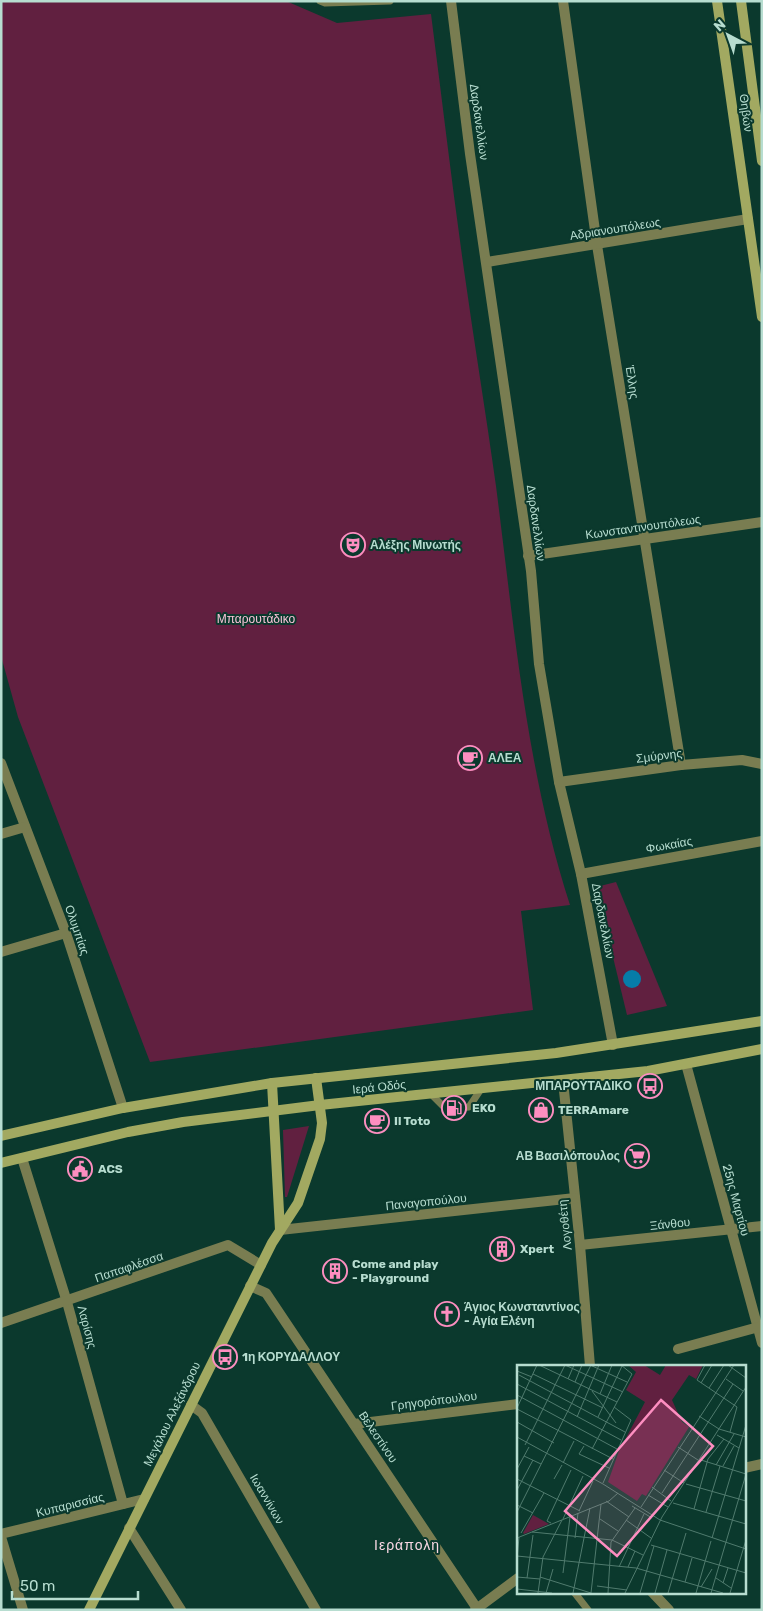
<svg xmlns="http://www.w3.org/2000/svg" width="763" height="1611" font-family="Rubik,sans-serif">
<rect width="100%" height="100%" fill="#0b392d"/>
<g fill="#612040">
<path d="M1,1H286L337,23L431,14C442,99 452,185 464,270C474,342 486,414 496,486C514,626 526,769 570,905L521,911L533,1010L150,1062L18,717L1,656Z"/>
<polygon points="616,882 667,1006 627,1015 596,887"/>
<polygon points="309,1126 287,1197 285,1197 283,1130"/>
</g>
<circle fill="#067ca8" cx="632" cy="979" r="9"/>
<g fill="none" stroke-linecap="round" stroke-linejoin="round">
<g stroke="#797d51" stroke-width="7">
<polyline points="320,1 325,3 390,1"/>
<polyline points="431,1094 446,1109 469,1107 481,1089"/>
<polyline points="574,1592 588,1610"/>
</g>
<g stroke="#797d51" stroke-width="10">
<polyline points="451,1 470,154 531,571 539,664 559,782 581,874 613,1045"/>
<polyline points="563,1 597,245 681,765"/>
<polyline points="487,262 748,219"/>
<polyline points="528,556 762,522"/>
<polyline points="1,763 66,933 123,1108"/>
<polyline points="559,782 681,765 742,760 762,764"/>
<polyline points="1,834 25,827"/>
<polyline points="581,874 762,841"/>
<polyline points="1,952 66,933"/>
<polyline points="686,1064 762,1343"/>
<polyline points="563,1081 580,1245 590,1366"/>
<polyline points="22,1158 67,1302 123,1504"/>
<polyline points="280,1230 575,1198"/>
<polyline points="580,1245 762,1226"/>
<polyline points="250,1286 266,1293 478,1610"/>
<polyline points="1,1323 228,1245 261,1265"/>
<polyline points="678,1349 762,1326"/>
<polyline points="191,1405 202,1413 316,1610"/>
<polyline points="354,1424 518,1404"/>
<polyline points="744,1468 762,1464"/>
<polyline points="129,1528 181,1610"/>
<polyline points="1,1534 144,1499"/>
<polyline points="1,1537 23,1610"/>
<polyline points="652,1592 669,1610"/>
<polyline points="475,1610 518,1578"/>
</g>
<g stroke="#a2a961" stroke-width="10">
<polyline points="717,1 762,317"/>
<polyline points="741,1 762,161"/>
<polyline points="272,1083 280,1230"/>
<polyline points="1,1136 123,1108 272,1083 556,1053 762,1021"/>
<polyline points="1,1163 128,1132 183,1122 320,1105 648,1071 762,1049"/>
<polyline points="89,1610 272,1243 298,1203 320,1139 322,1123 316,1078"/>
</g>
</g>
<defs>
<symbol id="theatre-ring" viewBox="-11 -11 22 22"><circle r="9.5" fill="#0b392d" stroke="#fd8ec0" stroke-width="1.5"/><path d="M-5-5.5Q0-4 5-5.5V0Q5 5 0 6Q-5 5-5 0ZM-3.3-2.5H-1v1.5H-3.3ZM1-2.5H3.3v1.5H1ZM-2.8 1Q0 5.5 2.8 1Z" fill="#fd8ec0"/></symbol>
<symbol id="cafe-ring" viewBox="-11 -11 22 22"><circle r="9.5" fill="#0b392d" stroke="#fd8ec0" stroke-width="1.5"/><path d="M-5.5-4.5H6V0H3Q3 3.5 0 3.5H-2.5Q-5.5 3.5-5.5 0ZM3-3.2v2h1.7v-2ZM-6 4.5H4V6H-6Z" fill="#fd8ec0"/></symbol>
<symbol id="bus-ring" viewBox="-11 -11 22 22"><circle r="9.5" fill="#0b392d" stroke="#fd8ec0" stroke-width="1.5"/><path d="M-5-6H5V4H4V6H2V4H-2V6H-4V4H-5ZM-3.5-4V0h7V-4ZM-3.5 1.2v1.5H-2V1.2ZM2 1.2v1.5H3.5V1.2Z" fill="#fd8ec0"/></symbol>
<symbol id="fuel-ring" viewBox="-11 -11 22 22"><circle r="9.5" fill="#0b392d" stroke="#fd8ec0" stroke-width="1.5"/><path d="M-5.5-6h7V0h2V4h1.3V-2.5L3-4.5l.8-.8L6-3V5H2.5V1h-1V6h-7ZM-4.2-4.7v3.2H.2V-4.7Z" fill="#fd8ec0"/></symbol>
<symbol id="shop-ring" viewBox="-11 -11 22 22"><circle r="9.5" fill="#0b392d" stroke="#fd8ec0" stroke-width="1.5"/><path d="M-5-2.5h2.3a2.7 3.5 0 0 1 5.4 0H5L5.5 6h-11ZM-1.5-2.5h3a1.5 2.3 0 0 0-3 0Z" fill="#fd8ec0"/></symbol>
<symbol id="supermarket-ring" viewBox="-11 -11 22 22"><circle r="9.5" fill="#0b392d" stroke="#fd8ec0" stroke-width="1.5"/><path d="M-6-5.5h2.5l.6 2H6L4.5 2H-2.5L-4.4-4H-6ZM-1.5 3.2a1.3 1.3 0 1 0 .1 0ZM3 3.2a1.3 1.3 0 1 0 .1 0Z" fill="#fd8ec0"/></symbol>
<symbol id="civic-ring" viewBox="-11 -11 22 22"><circle r="9.5" fill="#0b392d" stroke="#fd8ec0" stroke-width="1.5"/><path d="M-.6-6.5H3V-4.5H.6V-3L4-1V1h2V6H-6V1h2V-1L-.6-3ZM-1.2 2.5V6h2.4V2.5Z" fill="#fd8ec0"/></symbol>
<symbol id="building-ring" viewBox="-11 -11 22 22"><circle r="9.5" fill="#0b392d" stroke="#fd8ec0" stroke-width="1.5"/><path d="M-4-6H4V6H1V3H-1V6H-4ZM-2.5-4.3h1.7v1.8h-1.7ZM.8-4.3h1.7v1.8H.8ZM-2.5-1h1.7V.8h-1.7ZM.8-1h1.7V.8H.8Z" fill="#fd8ec0"/></symbol>
<symbol id="church-ring" viewBox="-11 -11 22 22"><circle r="9.5" fill="#0b392d" stroke="#fd8ec0" stroke-width="1.5"/><path d="M-1.2-6h2.4v3.5h3.3v2.4h-3.3V6h-2.4V-.1h-3.3v-2.4h3.3Z" fill="#fd8ec0"/></symbol>
</defs>
<g fill-rule="evenodd">
<use href="#theatre-ring" x="339" y="531" width="28" height="28"/>
<use href="#cafe-ring" x="456" y="744" width="28" height="28"/>
<use href="#bus-ring" x="636" y="1072" width="28" height="28"/>
<use href="#fuel-ring" x="440" y="1094" width="28" height="28"/>
<use href="#shop-ring" x="527" y="1096" width="28" height="28"/>
<use href="#cafe-ring" x="363" y="1107" width="28" height="28"/>
<use href="#supermarket-ring" x="623" y="1142" width="28" height="28"/>
<use href="#civic-ring" x="66" y="1155" width="28" height="28"/>
<use href="#building-ring" x="488" y="1235" width="28" height="28"/>
<use href="#building-ring" x="321" y="1257" width="28" height="28"/>
<use href="#church-ring" x="433" y="1300" width="28" height="28"/>
<use href="#bus-ring" x="211" y="1343" width="28" height="28"/>
</g>
<g text-anchor="middle" stroke-width="4" stroke-linejoin="round" paint-order="stroke">
<g font-size="12" fill="#b7ddd0" stroke="#0b392d">
<text transform="translate(746 113) rotate(82)" y="4">Θηβών</text>
<text transform="translate(479 122) rotate(82)" y="4">Δαρδανελλίων</text>
<text transform="translate(615 229) rotate(-9)" y="4">Αδριανουπόλεως</text>
<text transform="translate(632 382) rotate(81)" y="4">Έλλης</text>
<text transform="translate(536 523) rotate(82)" y="4">Δαρδανελλίων</text>
<text transform="translate(643 527) rotate(-8)" y="4">Κωνσταντινουπόλεως</text>
<text transform="translate(659 756) rotate(-7)" y="4">Σμύρνης</text>
<text transform="translate(669 845) rotate(-10)" y="4">Φωκαίας</text>
<text transform="translate(603 921) rotate(79)" y="4">Δαρδανελλίων</text>
<text transform="translate(77 930) rotate(71)" y="4">Ολυμπίας</text>
<text transform="translate(379 1087) rotate(-6)" y="4">Ιερά Οδός</text>
<text transform="translate(736 1200) rotate(75)" y="4">25ης Μαρτίου</text>
<text transform="translate(426 1202) rotate(-6)" y="4">Παναγοπούλου</text>
<text transform="translate(670 1224) rotate(-6)" y="4">Ξάνθου</text>
<text transform="translate(565 1225) rotate(-96)" y="4">Λογοθέτη</text>
<text transform="translate(129 1267) rotate(-19)" y="4">Παπαφλέσσα</text>
<text transform="translate(87 1327) rotate(75)" y="4">Λαρίσης</text>
<text transform="translate(434 1401) rotate(-7)" y="4">Γρηγορόπουλου</text>
<text transform="translate(172 1414) rotate(-64)" y="4">Μεγάλου Αλεξάνδρου</text>
<text transform="translate(378 1437) rotate(56)" y="4">Βελεστίνου</text>
<text transform="translate(267 1499) rotate(60)" y="4">Ιωαννίνων</text>
<text transform="translate(70 1505) rotate(-14)" y="4">Κυπαρισσίας</text>
</g>
<g font-size="12" font-weight="bold" fill="#b7ddd0" stroke="#0b392d" text-anchor="start">
<text x="370" y="549">Αλέξης Μινωτής</text>
<text x="488" y="762">ΑΛΕΑ</text>
<text x="632" y="1090" text-anchor="end">ΜΠΑΡΟΥΤΑΔΙΚΟ</text>
<text x="472" y="1112">EKO</text>
<text x="558" y="1114">TERRAmare</text>
<text x="394" y="1125">Il Toto</text>
<text x="620" y="1160" text-anchor="end">ΑΒ Βασιλόπουλος</text>
<text x="98" y="1173">ACS</text>
<text x="520" y="1253">Xpert</text>
<text x="352" y="1268">Come and play<tspan x="352" dy="14">- Playground</tspan></text>
<text x="464" y="1311">Άγιος Κωνσταντίνος<tspan x="464" dy="14">- Αγία Ελένη</tspan></text>
<text x="242" y="1361">1η ΚΟΡΥΔΑΛΛΟΥ</text>
</g>
<g font-size="12" fill="#fac4d9" stroke="#0b392d">
<text x="256" y="623">Μπαρουτάδικο</text>
</g>
<g font-size="14" letter-spacing="1" fill="#f9d8e4" stroke="#0b392d">
<text x="407" y="1550">Ιεράπολη</text>
</g>
</g>
<g transform="translate(517 1365)">
<rect width="229" height="229" fill="#0b392d"/>
<path d="M111,0H127L143,10L149,0H186L179,14L172,10L155,35L165,57L172,62L129,131L125,129L120,136L91,117L102,86L128,37L109,25L119,7ZM16,150L32,159L7,169L6,168Z" fill="#612040"/>
<path fill="none" stroke="#507b6e" stroke-width="1" d="M22,0L100,37M48,0L106,27M73,0L110,17M188,0L180,15L220,42L213,67M211,0L229,13M0,6L15,12M16,9L86,43M2,10L108,67M51,14L57,0M209,14L226,26M58,17L65,0M184,18L195,0M0,19L104,75M192,23L207,0M75,26L99,58M83,29L95,0M0,30L100,84M0,43L20,0M0,44L96,94M182,51L202,64L229,72M60,52L82,0M81,52L105,1M0,57L37,78M200,70L222,83M0,72L86,119L143,155L229,184M8,80L48,0M67,81L62,89L92,103M161,82L181,95M75,84L115,9L104,0M7,91L24,99M184,95L229,109M46,98L57,76M199,100L217,69M206,101L217,81M0,104L12,82M147,105L167,118M0,114L63,146M37,114L45,100M86,118L114,55L97,42M169,119L229,136M135,122L154,136M0,125L16,95M145,128L216,19M131,130L151,142M89,136L112,152M156,138L229,159M0,140L16,148M115,141L135,153M124,142L217,0M177,144L191,94L207,74M62,146L76,116M0,147L74,0M189,147L203,101M46,154L66,111M83,154L101,166M109,155L134,173M34,158L30,156L54,105M15,167L95,175L126,190M4,168L27,128M0,173L92,136L101,128M58,173L61,148M195,173L229,60M134,180L229,208M0,191L119,203L206,228M0,194L2,172M102,202L127,149M111,202L118,186M46,208L53,152M0,212L23,214M23,212L74,228L84,139M10,213L16,170M199,213L214,223M168,217L175,193M206,218L211,203M80,221L110,225M184,222L195,204M0,224L35,228M21,228L26,192L45,155M29,228L36,204M56,228L73,143M91,228L94,177L118,143M108,228L145,152L229,22M123,228L137,181M138,228L150,185M151,228L169,168M179,228L194,176M194,228L229,109M213,228L229,175"/>
<path fill="#fd8ec0" fill-opacity="0.15" stroke="#fd8ec0" stroke-width="2.5" d="M144,35L196,81L100,191L48,146Z"/>
<rect width="229" height="229" fill="none" stroke="#b7ddd0" stroke-width="2.5"/>
</g>
<rect width="763" height="1611" fill="none" stroke="#b7ddd0" stroke-width="5"/>
<g transform="translate(728 35) rotate(319)" stroke="#0b392d" stroke-width="4" paint-order="stroke">
<path d="M0-4L9 19L0 12L-9 19Z" fill="#b7ddd0"/>
<text y="-8" font-size="14" font-weight="bold" text-anchor="middle" fill="#b7ddd0">N</text>
</g>
<path d="M12 1591v8h126v-8" fill="none" stroke="#b7ddd0" stroke-width="2.5"/>
<text x="20" y="1591" font-size="15" fill="#b7ddd0" stroke="#0b392d" stroke-width="4" paint-order="stroke">50 m</text>
</svg>
